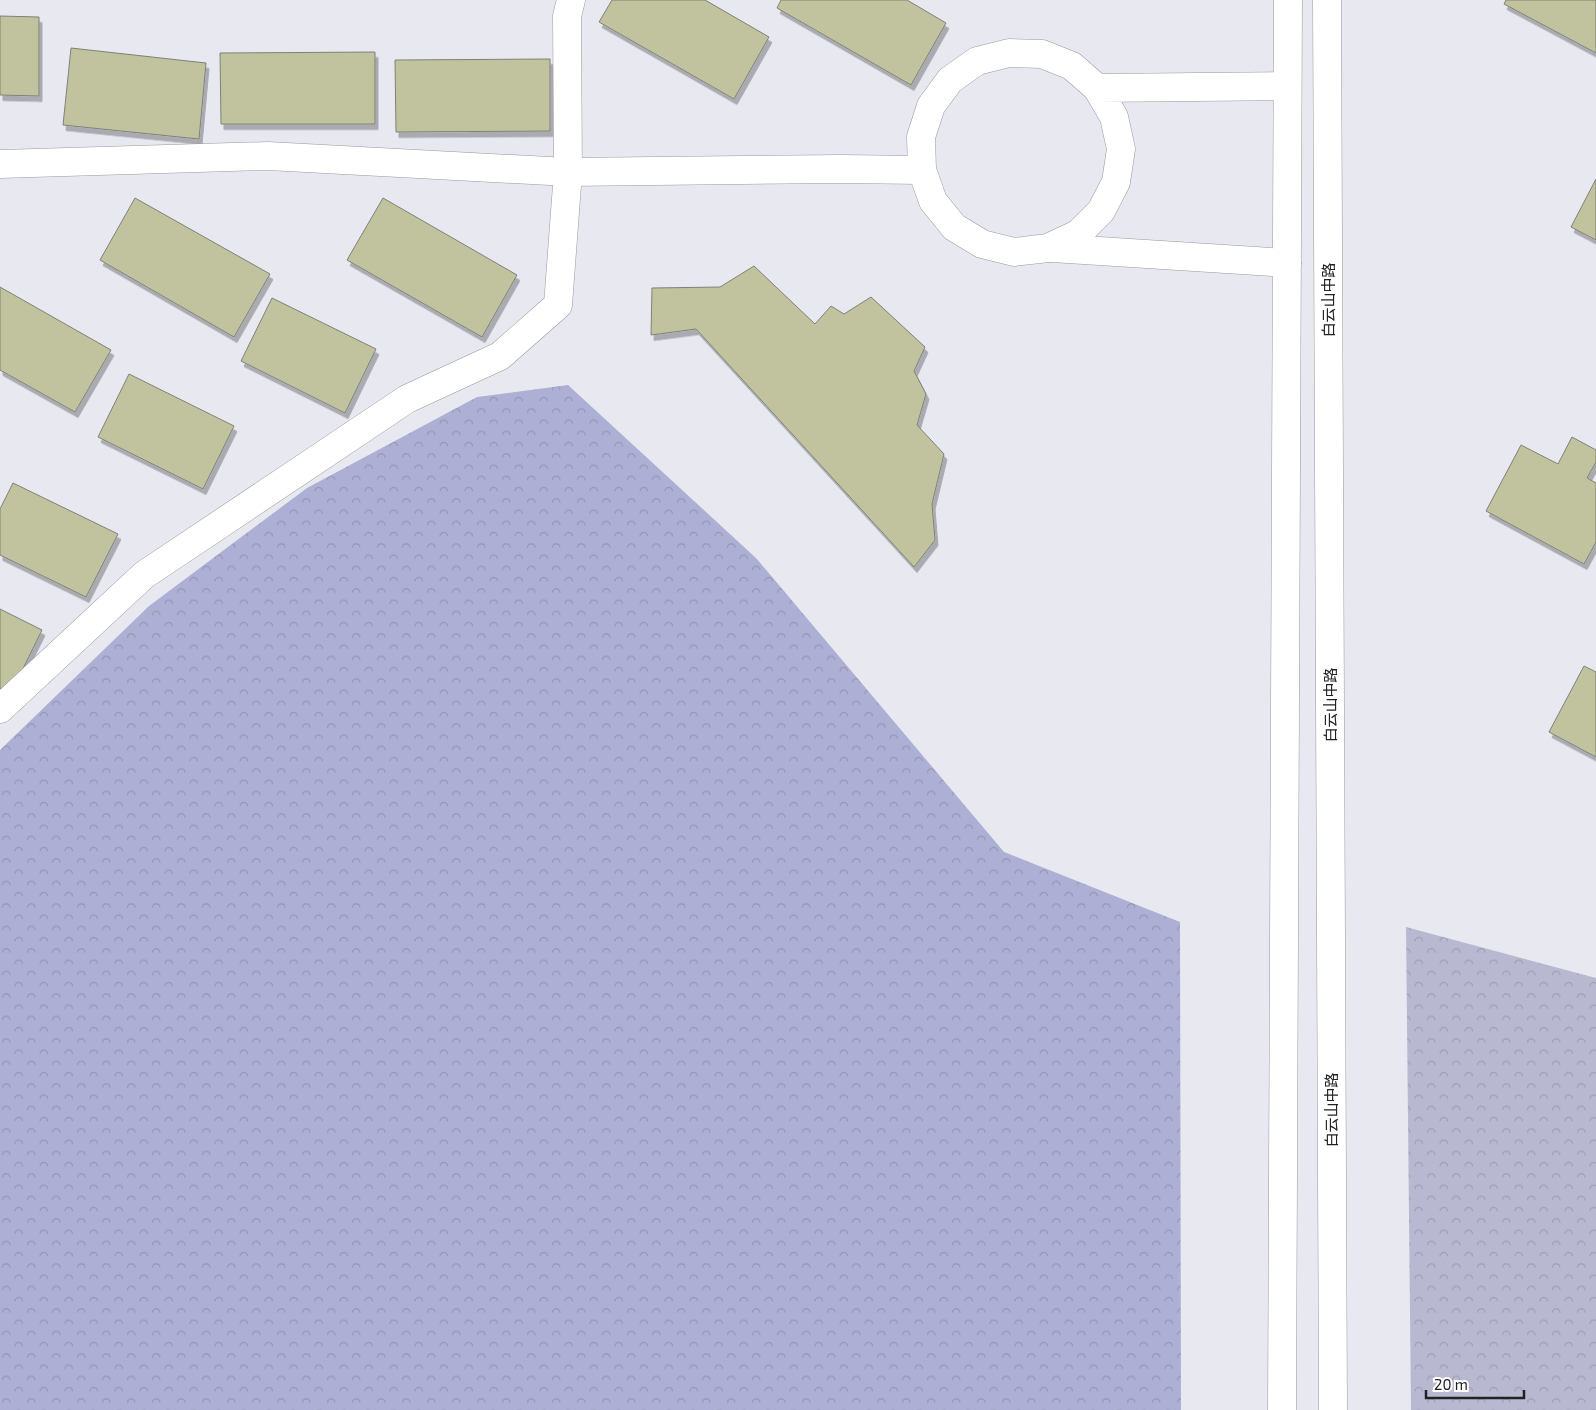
<svg xmlns="http://www.w3.org/2000/svg" width="1596" height="1410" font-family="'Exo 2','Noto Sans SC',sans-serif">
<defs>
<pattern id="forest-crowns" width="20" height="18" patternUnits="userSpaceOnUse" patternTransform="scale(1.25)"><rect width="20" height="18" fill="#aeafd4"/><path d="M2 6a3 3 0 1 1 6 0M12 15a3 3 0 1 1 6 0" fill="none" stroke="#9596b6"/></pattern>
<pattern id="park-crowns" width="20" height="18" patternUnits="userSpaceOnUse" patternTransform="scale(1.25)"><rect width="20" height="18" fill="#b8b9d1"/><path d="M2 6a3 3 0 1 1 6 0M12 15a3 3 0 1 1 6 0" fill="none" stroke="#9e9fb3"/></pattern>
<filter id="shadow"><feDropShadow dx="3" dy="5.5" stdDeviation="0" flood-color="#0004"/></filter>
</defs>
<rect width="100%" height="100%" fill="#e8e9f0"/>
<polygon fill="url(#forest-crowns)" points="568,385 756,558 1004,852 1180,922 1181,1410 0,1410 0,750 149,606 307,488 477,397"/>
<polygon fill="url(#park-crowns)" points="1406,927 1596,978 1596,1410 1411,1410"/>
<g fill="#c0c39d" stroke="#7f8079" filter="url(#shadow)">
<polygon points="612,0 705,0 769,37 734,99 599,22"/>
<polygon points="781,0 907,0 946,23 911,85 777,8"/>
<polygon points="1506,0 1596,0 1596,53 1504,4"/>
<polygon points="0,16 39,17 39,96 0,95"/>
<polygon points="71,48 206,63 199,139 63,125"/>
<polygon points="375,52 375,124 221,124 220,53"/>
<polygon points="550,59 550,131 396,132 395,60"/>
<polygon points="1596,179 1596,240 1571,227"/>
<polygon points="135,198 270,274 234,337 100,260"/>
<polygon points="383,198 517,275 482,337 347,260"/>
<polygon points="754,266 815,324 831,306 844,314 871,297 925,347 914,371 926,394 917,425 944,454 932,504 935,540 914,567 696,329 651,335 652,288 720,287"/>
<polygon points="0,287 111,350 75,412 0,370"/>
<polygon points="272,298 376,349 345,413 241,361"/>
<polygon points="129,374 234,426 203,489 98,437"/>
<polygon points="1572,437 1596,450 1596,462 1587,478 1596,483 1596,542 1584,564 1486,511 1521,445 1558,464"/>
<polygon points="13,483 118,534 86,597 0,555 0,509"/>
<polygon points="0,609 42,630 11,693 0,688"/>
<polygon points="1584,666 1596,672 1596,757 1549,732"/>
</g>
<g fill="none" stroke-linecap="round" stroke-linejoin="round">
<defs>
<g id="street">
<polyline points="1097,88 1114,117 1121,149 1116,182 1101,211 1078,234 1048,248 1014,252 982,244 954,227 933,201 922,170 921,137 931,106 950,80 977,61 1009,53 1042,54 1072,66 1097,88 1287,86"/>
<polyline points="0,164 268,156 568,172 841,169 922,170"/>
<polyline points="1052,248 1287,263"/>
<polyline points="0,709 144,575 407,399 500,356 558,305 568,172 567,16 571,0"/>
</g>
<g id="secondary">
<polyline points="1327,0 1333,1410"/>
<polyline points="1282,1410 1288,0"/>
</g>
</defs>
<use href="#street" stroke="#98989f" stroke-width="29"/>
<use href="#secondary" stroke="#98989f" stroke-width="29"/>
<use href="#street" stroke="#fff" stroke-width="28"/>
<use href="#secondary" stroke="#fff" stroke-width="28"/>
</g>
<g text-anchor="middle" stroke-width="4.5" stroke-linejoin="round" paint-order="stroke">
<g font-size="15" fill="#222225" stroke="#fff">
<text transform="translate(1329 300) rotate(-90)" y="5">白云山中路</text>
<text transform="translate(1331 705) rotate(-90)" y="5">白云山中路</text>
<text transform="translate(1332 1110) rotate(-90)" y="5">白云山中路</text>
</g>
</g>
<path d="M1426 1390v8h98v-8" fill="none" stroke="#222225" stroke-width="2.5"/>
<text x="1434" y="1390" font-size="15" fill="#222225" stroke="#ffffff" stroke-width="4" paint-order="stroke">20 m</text>
</svg>
